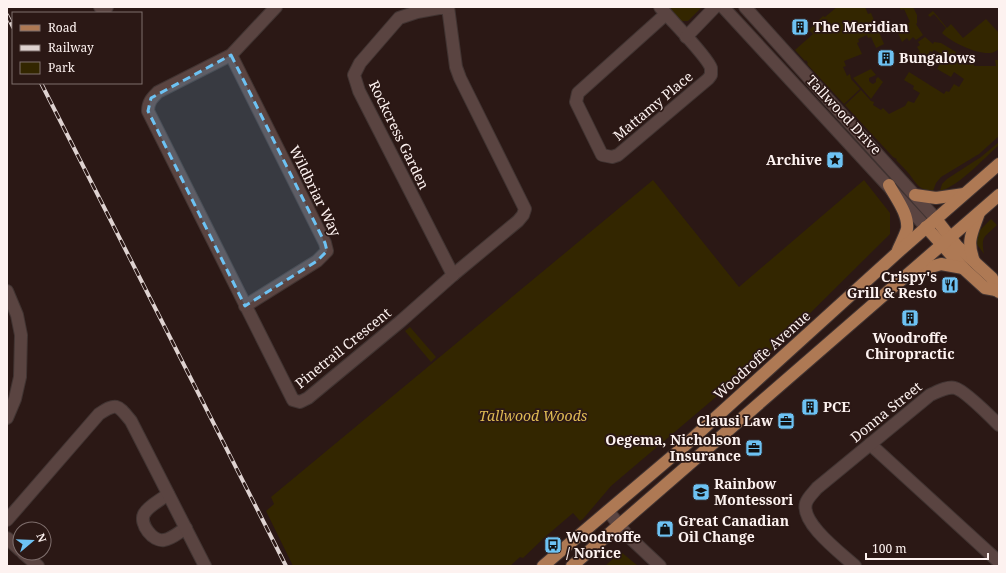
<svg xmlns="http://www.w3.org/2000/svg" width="1006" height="573" font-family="'Noto Serif',serif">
<rect width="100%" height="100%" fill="#2b1815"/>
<g fill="#332600">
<polygon points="669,7 702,7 688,21 681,21"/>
<polygon points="837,7 865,7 868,14 871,13 884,44 876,48 871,37 868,38 867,35 858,39 859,42 857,43 862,54 844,61 846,66 843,67 847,76 850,74 851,79 860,89 844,104 807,64 808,63 806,60 805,61 795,50 813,34 809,30 823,16 825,17"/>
<polygon points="899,7 913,7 917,15 917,23 916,24 923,35 916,40 913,37 909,41 907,38 902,42 897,31 908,26 907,24 910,22 904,9 901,10"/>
<path d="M933,11L947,28L951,24L963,38L986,19L999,33V49C996,51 993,53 990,53C976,54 951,42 942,33L946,28L934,14L930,17L928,15Z"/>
<path d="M925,37L933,44L934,42L941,43L956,52L954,59L969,65L972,59H975L974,66H996L995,60H999V136L979,154L941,177L936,183L933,191C920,190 917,185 910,175C906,170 901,165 896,160L897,159L893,157L845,105L861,90L871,101L874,102L873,105L881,110L883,108L889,114L905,106L908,101L914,103L920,93L913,89L914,86L904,80L909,72L944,94L946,91L949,92L954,84L959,87L964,79L954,72L951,77L937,69L943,59L941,57L942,54L934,50L932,52L930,51L924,61L915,56L920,52L917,47L920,45L918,42Z"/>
<polygon points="871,69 876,75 869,78 869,81 871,83 873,84 876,82 876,79 878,77 883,82 871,99 853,78"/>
<path d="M999,142V145C983,159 959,186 940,191L942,184L947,179L981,157Z"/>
<polygon points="653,180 739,287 864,180 890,213 890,234 782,341 611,486 583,519 580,521 573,513 545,537 523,558 520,557 510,566 293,566 266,511 274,504 271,497"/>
<path d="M991,219L997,225C984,238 981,235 984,254L976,243V234Z"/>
<polygon points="410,327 436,357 431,362 405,331"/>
<polygon points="621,552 638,566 605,566"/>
</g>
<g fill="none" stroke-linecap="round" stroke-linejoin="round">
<defs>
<g id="minor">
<polyline points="100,7 104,8 107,7"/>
<path d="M276,7L231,55L158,92C152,98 148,102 148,111L293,400L300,402L308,398L401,321L453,275L518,221L523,215L525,209L460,78L456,67L448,7"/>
<path d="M660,7L668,16C677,26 708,58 711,68C711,70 711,73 711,75L708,79L618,155L612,157L602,155L576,102L578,93L666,14"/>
<polyline points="723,7 926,227"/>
<polyline points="745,7 936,219"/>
<polyline points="448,8 439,8 417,12 399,18 360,63 354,75 359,91 453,275"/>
<polyline points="686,37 715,7"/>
<polyline points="231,55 325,243 327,251 317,261 245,306"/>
<polyline points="7,291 17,315 21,335 20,377 15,399 7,418"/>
<polyline points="870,444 999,562"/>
<path d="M168,494C161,500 148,506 144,514C139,524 153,542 164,540C172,539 179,532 186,528"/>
<polyline points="608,511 627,535 660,566"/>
<path d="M7,520L99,414C117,402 118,405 131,421L205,566"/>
<polyline points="7,538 20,550"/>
<polyline points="23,553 38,566"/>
<path d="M855,566C842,554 800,523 806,503C808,497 814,492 817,488L930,395C937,392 947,386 955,388C964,390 991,417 999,425"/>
</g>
<g id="major">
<path d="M889,185C895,197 909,214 907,229C905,236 901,243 898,250"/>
<polyline points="915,195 936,198 964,194"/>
<polyline points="936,219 957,246 992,278 996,290 999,292"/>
<polyline points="926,227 963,268 985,288 996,290"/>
<path d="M974,261C966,241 972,233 979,213"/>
<polyline points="914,272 941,264 963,268"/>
<polyline points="543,566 682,448 897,253 999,164"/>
<polyline points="572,566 999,195"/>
</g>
</defs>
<use href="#minor" stroke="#413432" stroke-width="14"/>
<use href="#major" stroke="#413432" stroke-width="14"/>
<use href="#minor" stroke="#5a4441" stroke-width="12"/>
<use href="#major" stroke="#ae7954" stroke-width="12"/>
<defs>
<g id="rail">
<polyline points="7,15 13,27"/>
<polyline points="41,83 286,566"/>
</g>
</defs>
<use href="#rail" stroke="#ded2d0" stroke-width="4"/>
<use href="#rail" stroke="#2b1815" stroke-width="2.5" stroke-dasharray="8" stroke-linecap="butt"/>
</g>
<path fill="#6dc2f3" fill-opacity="0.2" stroke="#6dc2f3" stroke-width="3" stroke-dasharray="8 5" stroke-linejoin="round" d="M231,55L325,243L327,251L317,261L245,306L148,111L151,98Z"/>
<defs>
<symbol id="building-square" viewBox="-11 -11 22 22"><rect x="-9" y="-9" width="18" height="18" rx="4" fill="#6dc2f3" stroke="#2b1815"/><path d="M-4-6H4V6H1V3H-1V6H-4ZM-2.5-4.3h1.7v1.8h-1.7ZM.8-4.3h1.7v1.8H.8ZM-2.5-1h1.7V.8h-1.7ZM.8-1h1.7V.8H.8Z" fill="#111"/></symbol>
<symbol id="sight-square" viewBox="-11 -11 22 22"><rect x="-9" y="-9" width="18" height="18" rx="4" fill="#6dc2f3" stroke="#2b1815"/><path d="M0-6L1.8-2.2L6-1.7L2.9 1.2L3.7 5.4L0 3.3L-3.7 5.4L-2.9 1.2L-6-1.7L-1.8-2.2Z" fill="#111"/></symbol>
<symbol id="restaurant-square" viewBox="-11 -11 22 22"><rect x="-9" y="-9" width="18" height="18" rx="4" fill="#6dc2f3" stroke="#2b1815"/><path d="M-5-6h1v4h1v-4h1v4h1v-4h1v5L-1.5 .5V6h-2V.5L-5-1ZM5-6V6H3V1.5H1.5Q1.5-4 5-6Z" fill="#111"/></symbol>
<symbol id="office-square" viewBox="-11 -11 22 22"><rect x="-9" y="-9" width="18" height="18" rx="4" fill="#6dc2f3" stroke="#2b1815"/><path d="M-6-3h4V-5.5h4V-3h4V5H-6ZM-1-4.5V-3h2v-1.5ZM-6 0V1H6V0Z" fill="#111"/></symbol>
<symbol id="school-square" viewBox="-11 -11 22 22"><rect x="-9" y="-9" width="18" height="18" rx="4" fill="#6dc2f3" stroke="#2b1815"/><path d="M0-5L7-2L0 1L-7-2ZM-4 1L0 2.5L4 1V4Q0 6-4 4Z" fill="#111"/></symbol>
<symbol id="shop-square" viewBox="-11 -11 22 22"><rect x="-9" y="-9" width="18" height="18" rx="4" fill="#6dc2f3" stroke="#2b1815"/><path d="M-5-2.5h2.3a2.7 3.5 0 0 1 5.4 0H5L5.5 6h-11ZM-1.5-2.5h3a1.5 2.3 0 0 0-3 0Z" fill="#111"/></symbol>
<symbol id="bus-square" viewBox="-11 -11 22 22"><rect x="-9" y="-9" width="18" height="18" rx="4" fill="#6dc2f3" stroke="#2b1815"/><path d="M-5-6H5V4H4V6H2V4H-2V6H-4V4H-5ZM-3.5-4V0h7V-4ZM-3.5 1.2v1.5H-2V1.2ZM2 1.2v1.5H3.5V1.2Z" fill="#111"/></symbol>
</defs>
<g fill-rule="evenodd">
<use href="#building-square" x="790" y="17" width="20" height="20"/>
<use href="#building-square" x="876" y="48" width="20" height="20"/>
<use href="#sight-square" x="825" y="150" width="20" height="20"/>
<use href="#restaurant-square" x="940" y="275" width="20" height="20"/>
<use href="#building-square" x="900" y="308" width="20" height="20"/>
<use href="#building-square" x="800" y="397" width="20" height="20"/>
<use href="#office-square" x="776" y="411" width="20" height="20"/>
<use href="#office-square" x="744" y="438" width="20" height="20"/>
<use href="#school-square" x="691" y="482" width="20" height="20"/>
<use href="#shop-square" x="655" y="519" width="20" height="20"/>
<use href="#bus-square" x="543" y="535" width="20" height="20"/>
</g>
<g text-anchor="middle" stroke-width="3.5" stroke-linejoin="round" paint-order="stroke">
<g font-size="14" font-weight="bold" fill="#fdf2f0" stroke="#2b1815" text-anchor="start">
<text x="813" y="32">The Meridian</text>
<text x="899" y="63">Bungalows</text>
<text x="822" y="165" text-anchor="end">Archive</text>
<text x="937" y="282" text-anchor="end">Crispy's<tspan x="937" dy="16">Grill &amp; Resto</tspan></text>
<text x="910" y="343" text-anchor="middle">Woodroffe<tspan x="910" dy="16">Chiropractic</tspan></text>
<text x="823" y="412">PCE</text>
<text x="773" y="426" text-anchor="end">Clausi Law</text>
<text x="741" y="445" text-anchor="end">Oegema, Nicholson<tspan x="741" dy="16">Insurance</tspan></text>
<text x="714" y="489">Rainbow<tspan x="714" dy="16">Montessori</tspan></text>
<text x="678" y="526">Great Canadian<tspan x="678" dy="16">Oil Change</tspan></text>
<text x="566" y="542">Woodroffe<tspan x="566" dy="16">/ Norice</tspan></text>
</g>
<g font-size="14" fill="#fdf2f0" stroke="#2b1815">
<text transform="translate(653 106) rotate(-40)" y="5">Mattamy Place</text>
<text transform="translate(844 115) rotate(47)" y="5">Tallwood Drive</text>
<text transform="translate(399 135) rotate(64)" y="5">Rockcress Garden</text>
<text transform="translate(315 191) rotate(64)" y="5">Wildbriar Way</text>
<text transform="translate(343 348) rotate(-39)" y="5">Pinetrail Crescent</text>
<text transform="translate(762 355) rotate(-42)" y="5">Woodroffe Avenue</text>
<text transform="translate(886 412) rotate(-39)" y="5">Donna Street</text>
</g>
<g font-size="14" font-style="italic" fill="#deba53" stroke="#2b1815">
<text x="533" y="421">Tallwood Woods</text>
</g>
</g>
<rect width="1006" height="573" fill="none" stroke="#fdf2f0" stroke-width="16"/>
<rect x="12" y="12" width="130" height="72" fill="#2b1815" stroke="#7f6f6d"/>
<rect x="20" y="25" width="20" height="6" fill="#ae7954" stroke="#7f6f6d"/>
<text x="48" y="32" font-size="12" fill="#fdf2f0">Road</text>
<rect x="20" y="45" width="20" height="6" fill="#ded2d0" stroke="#7f6f6d"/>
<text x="48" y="52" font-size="12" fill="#fdf2f0">Railway</text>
<rect x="20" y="62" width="20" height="12" fill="#332600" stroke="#7f6f6d"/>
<text x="48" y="72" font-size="12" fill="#fdf2f0">Park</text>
<g transform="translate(32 541) rotate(71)"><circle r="19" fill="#2b1815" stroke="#7f6f6d"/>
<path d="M0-3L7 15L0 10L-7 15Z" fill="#6dc2f3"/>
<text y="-6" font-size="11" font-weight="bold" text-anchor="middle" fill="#fdf2f0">N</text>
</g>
<path d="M866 553v6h122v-6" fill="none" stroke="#fdf2f0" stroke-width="2"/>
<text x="872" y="553" font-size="12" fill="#fdf2f0" stroke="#2b1815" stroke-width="3" paint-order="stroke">100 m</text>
</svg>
